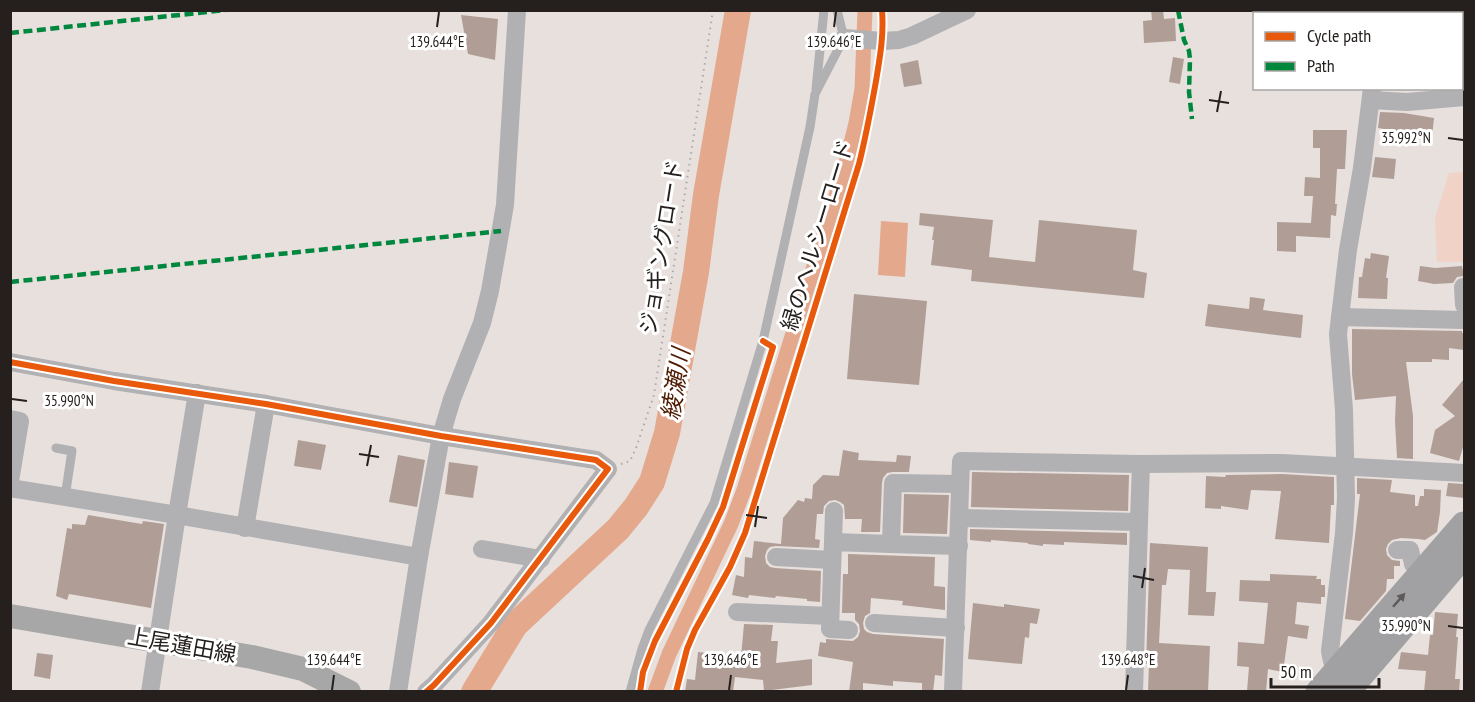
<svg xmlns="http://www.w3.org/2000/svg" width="1475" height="702" font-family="'PT Sans Narrow','Noto Sans JP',sans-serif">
<rect width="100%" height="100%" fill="#e7e0dd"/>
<polygon fill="#f0d2c6" points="1464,172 1464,262 1437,262 1435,218 1449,173"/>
<polygon fill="#e4a88c" points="881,221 908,223 905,277 878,275"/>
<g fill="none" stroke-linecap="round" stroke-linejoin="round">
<polyline stroke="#e4a88c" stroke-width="15" points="655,692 669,654 731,524 744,490 845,167 856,123 862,89 865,10"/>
<polyline stroke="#e4a88c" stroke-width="26" points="474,692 515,625 618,529 636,507 652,482 667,433 696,272 706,195 738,10"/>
</g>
<g fill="#b09e96">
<polygon points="1151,10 1163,10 1164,19 1175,18 1176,41 1144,43 1143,21 1152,20"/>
<polygon points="461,15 498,19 495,60 468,54"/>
<polygon points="1173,57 1184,59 1180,84 1169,82"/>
<polygon points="918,60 922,84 904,87 900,64"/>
<polygon points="1380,112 1404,113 1434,118 1432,137 1378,128"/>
<polygon points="1313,130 1347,130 1345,169 1337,169 1335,204 1337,204 1336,216 1331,215 1330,238 1296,236 1296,252 1277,251 1277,222 1311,223 1313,196 1304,196 1305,177 1320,178 1320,148 1313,148"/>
<polygon points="1375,157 1396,159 1394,179 1372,177"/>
<polygon points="920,213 993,220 989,257 1035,262 1039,220 1137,230 1133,270 1147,273 1144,298 971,281 972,270 931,265 934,240 932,240 934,227 919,225"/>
<polygon points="1371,253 1389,256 1386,278 1388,278 1387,299 1358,298 1359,277 1362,277 1365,258 1370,259"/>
<polygon points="1420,266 1435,268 1462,266 1464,276 1457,277 1453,283 1434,284 1418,281"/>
<polygon points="854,294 927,301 919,385 847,379"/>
<polygon points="1250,297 1265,299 1263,310 1303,315 1301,338 1205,326 1208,304 1249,309"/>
<polygon points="1352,329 1462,331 1462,333 1464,333 1464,350 1449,348 1449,360 1432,359 1432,362 1406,362 1413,416 1413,459 1397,458 1395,421 1396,396 1355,400 1352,374"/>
<polygon points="1464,379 1464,444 1459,461 1430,453 1435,430 1455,416 1442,405"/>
<polygon points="298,440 326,445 321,470 294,466"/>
<polygon points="843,450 859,453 858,460 896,462 897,455 911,456 909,472 893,472 887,473 883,478 882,483 880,532 861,532 862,519 845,519 844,505 840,502 835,500 829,501 824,506 823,514 817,514 815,539 820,540 819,548 776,546 770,547 767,550 765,556 766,563 770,567 775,568 821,571 820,602 807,601 807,599 776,596 775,598 749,595 748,598 732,595 736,575 744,577 745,557 752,558 754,541 781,544 783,518 798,500 804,502 805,498 812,499 813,485 823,475 839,476"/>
<polygon points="398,455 425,460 417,507 389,502"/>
<polygon points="449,462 478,466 473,498 445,494"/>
<polygon points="972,472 1129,475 1128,511 971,507"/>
<polygon points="1282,474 1334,477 1334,505 1331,505 1329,543 1275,539 1281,491 1251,490 1248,510 1221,506 1221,509 1205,508 1206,476 1225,477 1226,475"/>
<polygon points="1357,478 1392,480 1390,492 1415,495 1415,506 1418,506 1420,496 1424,496 1424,489 1441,490 1440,512 1437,532 1425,540 1418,539 1401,538 1392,540 1388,544 1386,549 1387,555 1392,560 1400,561 1400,566 1394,566 1394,579 1387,579 1386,591 1360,621 1345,619 1360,494 1357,494"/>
<polygon points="1448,483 1464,484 1464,498 1446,496"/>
<polygon points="904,494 949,495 947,534 903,533"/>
<polygon points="88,515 142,524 143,521 164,524 151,608 69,594 67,600 56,596 67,528 72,529 72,524 85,525"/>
<polygon points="970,529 1127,533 1127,545 1064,542 1064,545 1043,544 1043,546 1028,544 1028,543 991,540 991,542 970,540"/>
<polygon points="1150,543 1208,547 1206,592 1216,592 1214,616 1188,615 1190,570 1168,569 1166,585 1162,585 1159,643 1210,646 1208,692 1148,692 1149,664 1146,664"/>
<polygon points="848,554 935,557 934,586 945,587 945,610 902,605 903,601 871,598 870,613 865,616 863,623 864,629 867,632 873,634 944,639 942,676 935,675 933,692 922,691 922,683 893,681 893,686 863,683 863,692 849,692 853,662 818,656 820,642 826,643 826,639 853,641 858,637 860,631 859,624 855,620 855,613 842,613 843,574 848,574"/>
<polygon points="1270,574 1317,576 1316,579 1321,579 1321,585 1325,585 1325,597 1321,597 1321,604 1297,602 1295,624 1309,626 1307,639 1288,636 1283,672 1268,669 1266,692 1247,691 1249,667 1237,666 1238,642 1264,644 1268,603 1239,601 1240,580 1270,581"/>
<polygon points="973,603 1004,607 1004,604 1040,609 1037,624 1030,623 1029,638 1025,637 1022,664 968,659"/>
<polygon points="1435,612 1458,614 1456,637 1458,637 1455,679 1460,679 1459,692 1424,692 1426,671 1398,669 1401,652 1428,655 1430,635 1433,635"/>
<polygon points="744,624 773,625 771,641 778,641 776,663 812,659 812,685 764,691 763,680 735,677 733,692 685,692 687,679 695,680 698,652 741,657"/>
<polygon points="37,653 53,655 50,679 34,676"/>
</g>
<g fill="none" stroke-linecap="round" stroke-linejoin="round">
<polyline stroke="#acaaa9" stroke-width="2" stroke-dasharray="1.5 4.5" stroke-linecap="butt" points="621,464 630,461 636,448 654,395 713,10"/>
<g stroke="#b1b0b2" stroke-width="9">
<polyline points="816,89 824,10"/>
<polyline points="56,448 72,451 65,497"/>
<polyline points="630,692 642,649 649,630 714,503 763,341 810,127 815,94 844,38 837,10"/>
</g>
<g stroke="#b1b0b2" stroke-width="18">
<polyline points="1375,14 1375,10"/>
<polyline points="844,38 882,41 899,40 912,36 967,10"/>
<polyline points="1371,100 1407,102 1464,97"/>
<polyline points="1463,287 1464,305"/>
<polyline points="1340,317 1464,320"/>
<polyline points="10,362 114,381 266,404 441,436 596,460 608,469 491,623 434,685 426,692"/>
<polyline points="10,419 20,421 10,481"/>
<polyline points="10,488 177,515 419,557"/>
<polyline points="960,518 1139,522 1141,464"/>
<polyline points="245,528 266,404"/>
<polyline points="833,542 834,511"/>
<polyline points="959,546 891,544 893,483 960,484"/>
<polyline points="482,549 541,559"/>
<polyline points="1397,550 1410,550 1413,564 1423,573"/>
<polyline points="776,557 832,560"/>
<polyline points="737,612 830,616"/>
<polyline points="874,623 956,628"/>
<polyline points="849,630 830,629 833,542 891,544"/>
<polyline points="1336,671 1332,661 1330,651 1344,533 1346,498 1344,410 1338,334 1348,250 1362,168 1372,88"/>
<polyline points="150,692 177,515 197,393"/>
<polyline points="398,692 419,557 441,436 452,399 482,323 490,291 505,205 517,10"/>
<polyline points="953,692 961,461 1141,464 1282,463 1464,473"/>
<polyline points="1134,692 1139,522"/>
</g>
<polyline stroke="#a8a7a8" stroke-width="24" points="10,616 252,657 303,669 349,692"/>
<g stroke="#a1a0a2" stroke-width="27">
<polyline points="1319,692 1464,525"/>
<polyline points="1346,692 1464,554"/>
</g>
<g stroke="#00873e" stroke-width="4.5" stroke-dasharray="9 4.5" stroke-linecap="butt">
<polyline points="1178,10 1184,40 1189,51 1190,59 1189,92 1192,119"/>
<polyline points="10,33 226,10"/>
<polyline points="10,282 501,231"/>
</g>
<defs>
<g id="cycleway">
<polyline points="10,362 114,381 266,404 441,436 596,460 608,469 491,623 434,685 426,692"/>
<polyline points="640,692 643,672 655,641 708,539 723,507 773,347 763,341"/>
<path d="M676,692L687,649L695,630L730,567L745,533L859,164C866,136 871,109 876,81C880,57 884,35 882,10"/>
</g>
</defs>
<use href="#cycleway" stroke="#fff" stroke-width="10"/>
<use href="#cycleway" stroke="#e8590c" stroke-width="6"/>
</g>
<defs><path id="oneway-solid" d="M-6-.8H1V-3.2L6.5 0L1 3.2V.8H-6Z" transform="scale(1.5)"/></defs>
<use fill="#5d5a59" href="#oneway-solid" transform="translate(1399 600) rotate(-49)"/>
<path fill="none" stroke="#25201e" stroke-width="2" d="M437,27L439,12M834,27L836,12M1209,100L1229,103M1217,112L1221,91M1448,138L1463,140M12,399L27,401M359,454L379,457M367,466L371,445M746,515L767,518M755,527L758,506M1133,576L1154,580M1142,588L1145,568M1448,626L1463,628M332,690L334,675M729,690L731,675M1126,690L1128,675"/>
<g text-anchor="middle" stroke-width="6" stroke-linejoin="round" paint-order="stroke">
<g font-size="22" fill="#25201e" stroke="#fff">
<text transform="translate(817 235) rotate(-73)" y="8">緑のヘルシーロード</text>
<text transform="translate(661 247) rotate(-81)" y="8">ジョギングロード</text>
<text transform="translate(182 645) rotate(10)" y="8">上尾蓮田線</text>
</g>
<g font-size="24" font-style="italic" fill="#4e1b00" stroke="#fff">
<text transform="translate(676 384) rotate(-81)" y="8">綾瀬川</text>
</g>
</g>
<g font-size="15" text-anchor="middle" fill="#25201e" stroke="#fff" stroke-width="6" stroke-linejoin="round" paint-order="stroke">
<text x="437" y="47">139.644°E</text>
<text x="834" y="47">139.646°E</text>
<text x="1406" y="143">35.992°N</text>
<text x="69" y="406">35.990°N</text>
<text x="1406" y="631">35.990°N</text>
<text x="334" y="665">139.644°E</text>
<text x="731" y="665">139.646°E</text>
<text x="1128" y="665">139.648°E</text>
</g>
<rect width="1475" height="702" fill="none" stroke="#25201e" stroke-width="24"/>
<rect x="1253" y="12" width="210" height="78" fill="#ffffff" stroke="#a8a6a5" stroke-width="1.5"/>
<rect x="1265" y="32" width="30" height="9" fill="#e8590c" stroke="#a8a6a5" stroke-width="1.5"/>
<text x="1307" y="42" font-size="18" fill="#25201e">Cycle path</text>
<rect x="1265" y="62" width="30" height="9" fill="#00873e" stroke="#a8a6a5" stroke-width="1.5"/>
<text x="1307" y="72" font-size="18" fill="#25201e">Path</text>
<path d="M1271 678v9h108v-9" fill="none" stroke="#25201e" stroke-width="3"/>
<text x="1280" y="678" font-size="18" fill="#25201e" stroke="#ffffff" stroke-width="4.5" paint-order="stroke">50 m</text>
</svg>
